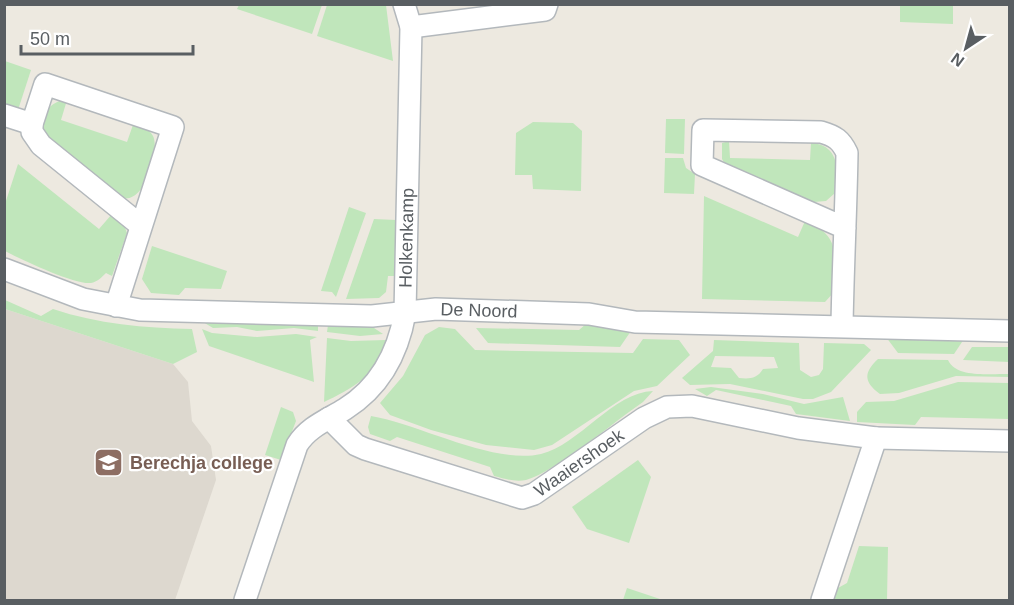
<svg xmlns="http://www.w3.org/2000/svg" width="1014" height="605" font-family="Arial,sans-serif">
<rect width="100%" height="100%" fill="#ede9e0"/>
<polygon fill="#ddd8cf" points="5,309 173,364 188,382 192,421 211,446 216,480 175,600 5,600"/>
<g fill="#c0e6bb" fill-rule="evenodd">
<polygon points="239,5 239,4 322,5 312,34 237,9"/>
<polygon points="327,5 386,5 393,61 317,36"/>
<polygon points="900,5 953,5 953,24 900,22"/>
<polygon points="5,61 31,70 18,110 5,105"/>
<path d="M62,100H67L61,120L127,142L134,122C142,125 149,129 153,136C160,150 146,204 122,198L49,140L42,127C43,113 48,105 62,100Z"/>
<polygon points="666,119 685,119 684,154 665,153"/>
<polygon points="533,122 573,123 582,131 581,191 533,189 532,175 515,175 516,133"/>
<path d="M729,141L730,158L810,160L811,143C838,144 840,170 835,193L826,201L814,202L725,164L722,159V143Z"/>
<polygon points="665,158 683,158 686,168 695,174 694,194 664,193"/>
<path d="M18,164L99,229L112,214L124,225L127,233L112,276L106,273C102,277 97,282 91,283C75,285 20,259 5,251V204Z"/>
<path d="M704,196L798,237L805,221C843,236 834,257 834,292L825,302L702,299Z"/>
<polygon points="349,207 366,213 336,297 332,292 321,291"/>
<polygon points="374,219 396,220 395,276 388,276 386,292 379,298 346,299"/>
<polygon points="152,246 227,271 221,289 185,288 179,295 151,293 142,279"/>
<path d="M5,300L41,316L53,309C98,324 144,328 192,329L197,352L173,364L5,309Z"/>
<polygon points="203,322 318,326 318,331 294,328 257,331 237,327 213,328"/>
<polygon points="586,324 631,331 620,347 488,343 476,328 579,330"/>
<polygon points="328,325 371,326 383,334 360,336 327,332"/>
<polygon points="439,327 455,329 475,350 633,353 643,339 679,340 690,355 657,386 634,391 552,445 534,450 486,445 431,430 390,415 380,403 403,376 425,335"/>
<polygon points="202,329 212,333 257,337 296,334 317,337 310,340 314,382 209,346"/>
<polygon points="886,337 964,339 954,354 898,353"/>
<path d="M327,338L351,341L386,340C385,371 348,391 324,402Z"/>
<path d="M714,340L799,343L800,370L811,377L819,375L823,369L824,343L864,344L871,350L831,392L813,399H803L730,384L690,385L682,378L713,351ZM715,356L774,357L778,368L763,369C757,379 749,379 739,378L731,368L711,367Z"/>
<polygon points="972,347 1009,347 1009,362 963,360"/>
<path d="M878,359L948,360C957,379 991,373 1009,374V377L956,376L899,393L880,394C864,382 863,373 878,359Z"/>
<polygon points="958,382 1009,383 1009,419 921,417 915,425 857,422 857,412 866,402 894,401"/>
<polygon points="711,387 763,394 804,404 843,397 850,421 796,414 791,406 716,390 707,396 695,389"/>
<path d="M653,391L643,402C615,421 555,472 526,480C515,482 505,479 494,476L490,467L397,437L390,441L370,434L368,427L371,416C419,424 494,465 541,454C579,445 613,392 653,391Z"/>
<polygon points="281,407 293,412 296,421 281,460 265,455"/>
<polygon points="638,460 651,477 629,543 587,529 572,507"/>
<polygon points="859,546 888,547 887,600 834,600 838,588 847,583"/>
<polygon points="627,588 663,600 623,600"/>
</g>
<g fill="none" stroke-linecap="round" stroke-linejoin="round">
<defs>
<g id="street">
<polyline points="411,27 545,10 547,4"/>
<polyline points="4,115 32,124 45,84 173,127 116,306"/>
<polyline points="32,124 32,132 41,145 140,225"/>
<path id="s1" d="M4,269L83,299L140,310L372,316L436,309L589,314L635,322L1010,331"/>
<path d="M842,325C843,268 846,210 847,153C841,140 835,136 821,132L703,130L702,165L845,228"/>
<path id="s2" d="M329,418L356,445L365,449L522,498L534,494L644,418L667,407L692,406L798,428L876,438L822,600"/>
<polyline points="876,438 1010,441"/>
<path id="s3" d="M245,600L297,445C308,427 327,420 345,409C380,387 398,353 405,313L411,27L404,4"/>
</g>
</defs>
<use href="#street" stroke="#b3b8bc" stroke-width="24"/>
<use href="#street" stroke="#fff" stroke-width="21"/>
</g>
<defs>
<symbol id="school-square" viewBox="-11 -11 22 22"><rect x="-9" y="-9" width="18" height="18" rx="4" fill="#8d6e63" stroke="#fff"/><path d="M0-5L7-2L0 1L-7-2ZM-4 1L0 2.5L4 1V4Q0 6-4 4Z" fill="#fff"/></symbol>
</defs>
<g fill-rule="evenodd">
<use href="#school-square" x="92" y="446" width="33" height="33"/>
</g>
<g text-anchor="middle" stroke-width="4.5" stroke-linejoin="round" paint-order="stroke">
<g font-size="18" fill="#595e62" stroke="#fff">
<text dy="6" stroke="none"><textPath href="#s3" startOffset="416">Holkenkamp</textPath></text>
<text dy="6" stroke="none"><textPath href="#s1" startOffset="482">De Noord</textPath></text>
<text dy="6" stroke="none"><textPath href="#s2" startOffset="280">Waaiershoek</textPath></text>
</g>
<g font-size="18" font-weight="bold" fill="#785e54" stroke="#fff" text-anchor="start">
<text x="130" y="469">Berechja college</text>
</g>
</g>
<rect width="1014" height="605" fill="none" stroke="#595e62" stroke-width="12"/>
<g transform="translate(966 48) rotate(216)" stroke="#ffffff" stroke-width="4.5" paint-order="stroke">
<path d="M0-4.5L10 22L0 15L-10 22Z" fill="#595e62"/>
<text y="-9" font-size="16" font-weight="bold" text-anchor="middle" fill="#595e62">N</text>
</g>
<path d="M21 45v9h172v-9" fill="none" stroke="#595e62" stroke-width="3"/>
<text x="30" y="45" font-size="18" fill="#595e62" stroke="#ffffff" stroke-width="4.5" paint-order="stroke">50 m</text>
</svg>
